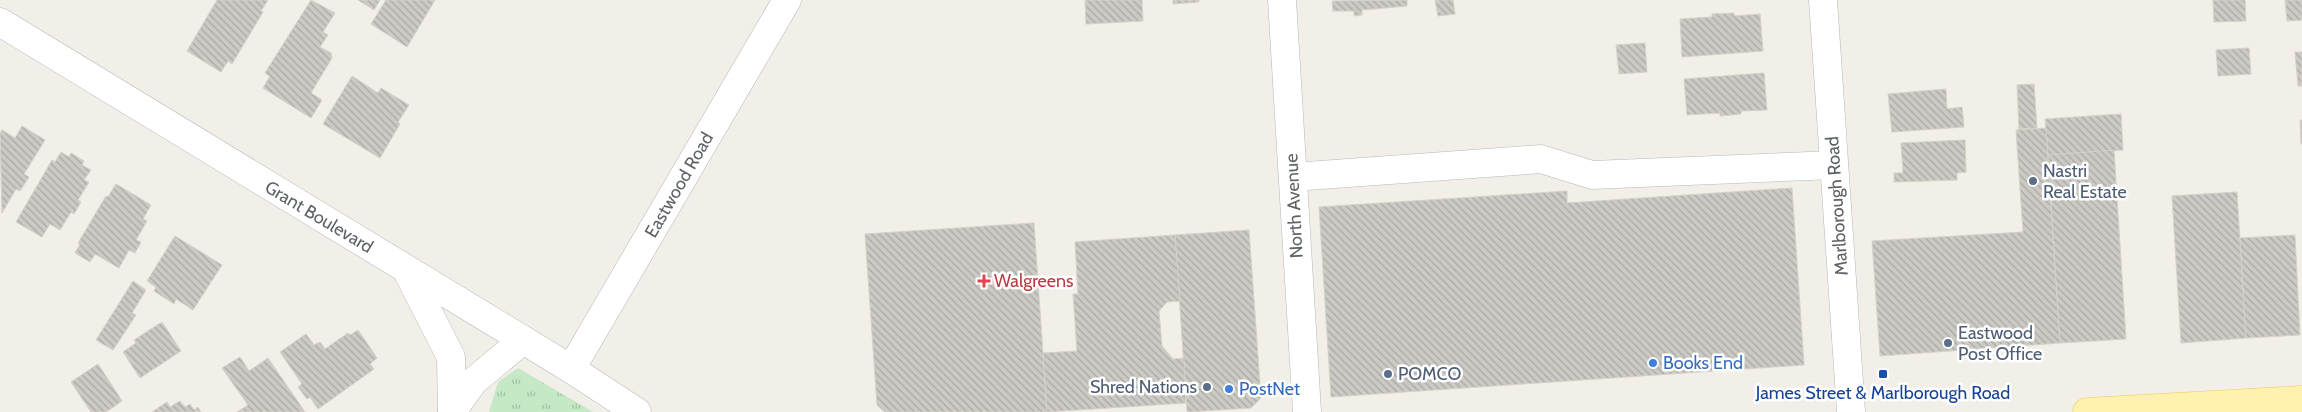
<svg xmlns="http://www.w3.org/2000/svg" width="2302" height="412" font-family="Cabin,sans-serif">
<defs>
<pattern id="park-tufts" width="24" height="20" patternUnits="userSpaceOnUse" patternTransform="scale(1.25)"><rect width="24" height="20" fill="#c5e8c5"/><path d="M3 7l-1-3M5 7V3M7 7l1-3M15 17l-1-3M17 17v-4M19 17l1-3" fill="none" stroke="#a3c0a4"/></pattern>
<pattern id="building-back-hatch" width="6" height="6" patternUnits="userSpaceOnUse" patternTransform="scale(1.25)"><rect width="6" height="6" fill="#cccac5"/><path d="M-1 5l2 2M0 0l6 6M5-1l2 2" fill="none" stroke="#a9a8a4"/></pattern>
</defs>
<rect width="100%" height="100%" fill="#f1efe8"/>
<polygon fill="url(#park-tufts)" points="518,368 593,412 489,412 498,382"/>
<g fill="url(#building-back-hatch)" stroke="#d6d1c6">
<polygon points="217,0 268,0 261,11 263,12 232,64 228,61 221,72 187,51"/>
<polygon points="311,0 335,13 323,32 328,35 320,47 331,53 332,58 311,93 322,100 311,118 263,88 270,76 265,73"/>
<polygon points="358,0 380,0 374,10"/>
<polygon points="386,0 435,0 407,47 371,24"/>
<polygon points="1085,0 1142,0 1143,21 1086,24"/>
<polygon points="1173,0 1199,0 1199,2 1173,4"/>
<polygon points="1407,0 1407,6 1362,10 1362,15 1354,16 1354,11 1333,11 1332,1"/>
<polygon points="1435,0 1453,0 1455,14 1438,16"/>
<polygon points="2213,0 2245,0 2246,21 2214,22"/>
<polygon points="2285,0 2302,0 2302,20 2287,21"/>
<polygon points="1734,13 1734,16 1760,14 1763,51 1682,57 1680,19 1712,17 1712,14"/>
<polygon points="1645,43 1647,72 1619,74 1616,45"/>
<polygon points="2249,48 2251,74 2218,76 2216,50"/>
<polygon points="2295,52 2302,52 2302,86 2298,86"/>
<polygon points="1764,73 1767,110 1741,111 1741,114 1720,116 1720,113 1687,115 1684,79"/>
<polygon points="352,76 378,93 381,88 409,105 398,122 400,124 380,158 323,124"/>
<polygon points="2034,84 2037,128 2019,129 2017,85"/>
<polygon points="1946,89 1947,109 1962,107 1964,127 1892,132 1888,94"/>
<polygon points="2121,114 2123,150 2048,155 2045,119"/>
<polygon points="2300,120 2302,120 2302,144 2301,144"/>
<polygon points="22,126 45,140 24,174 29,177 20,191 16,189 2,213 0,133 2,130 15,138"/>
<polygon points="2046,128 2060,343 1880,356 1872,241 2023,232 2016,130"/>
<polygon points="1965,140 1966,172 1957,173 1957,180 1894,182 1894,173 1903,173 1901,143"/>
<polygon points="2114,150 2126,339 2060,343 2048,155"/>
<polygon points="61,152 69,157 71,153 84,161 82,165 91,170 84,180 89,182 78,200 81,202 74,214 71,212 60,230 50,224 42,237 16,222 52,160 55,162"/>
<polygon points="116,184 151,205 143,219 147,221 136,240 141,242 135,253 129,250 119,268 95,254 90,262 75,253 80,244 78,243 106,196 108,197"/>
<polygon points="1792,188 1804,365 1331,397 1319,207 1567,191 1567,203"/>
<polygon points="2237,192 2246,338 2181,343 2172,196"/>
<polygon points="1034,223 1047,412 885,412 877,405 865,234"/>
<polygon points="1249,230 1261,398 1251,408 1187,412 1175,235"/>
<polygon points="1175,235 1180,301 1167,302 1159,311 1162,346 1173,359 1184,358 1186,403 1047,412 1043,353 1077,351 1073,294 1078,294 1075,242"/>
<polygon points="2295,235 2300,335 2246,338 2240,238"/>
<polygon points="175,236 222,265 193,310 176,299 174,304 154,291 156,287 147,281"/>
<polygon points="133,281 146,290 132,313 136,315 113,350 96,340"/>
<polygon points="162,322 181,351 140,378 123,352 136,343 134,340"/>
<polygon points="358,330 377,358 370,364 374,369 318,409 310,397 307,399 298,387 302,384 280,352 306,334 314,345 320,342 325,349 348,333 350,335"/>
<polygon points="240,357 249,371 268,358 305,412 237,412 248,405 222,368"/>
<polygon points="98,364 122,401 106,412 91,412 71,382"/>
<polygon points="180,401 185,407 190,404 194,410 198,407 201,412 152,412 167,402 170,407"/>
</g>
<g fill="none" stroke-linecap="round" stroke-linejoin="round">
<defs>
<g id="minor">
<polyline points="1282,0 1307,412"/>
<polyline points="1823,0 1851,412"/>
<polyline points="0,22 571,369 637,412"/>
<polyline points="1293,177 1541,159 1592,175 1834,165"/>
<polyline points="407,271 451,357 452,412"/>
<polyline points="571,369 787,0"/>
<polyline points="452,411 474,381 523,340"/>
</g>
<polyline id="major" points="2087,412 2302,400"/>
</defs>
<use href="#minor" stroke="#b5b8bc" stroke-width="29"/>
<use href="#major" stroke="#f2c960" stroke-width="29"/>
<use href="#minor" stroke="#fff" stroke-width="28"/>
<use href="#major" stroke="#fff2af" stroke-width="28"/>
</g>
<g fill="#5c6f8a" stroke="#fff" stroke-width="2">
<circle cx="2033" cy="181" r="5"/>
<circle cx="1948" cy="343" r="5"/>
<circle cx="1388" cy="374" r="5"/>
<circle cx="1207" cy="387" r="5"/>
</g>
<path fill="#e0444e" stroke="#fff" stroke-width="2" d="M981.5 273.5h5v5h5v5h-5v5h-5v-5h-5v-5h5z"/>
<g fill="#3f7fe0" stroke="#fff" stroke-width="2">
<circle cx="1653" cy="363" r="5"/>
<circle cx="1229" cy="389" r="5"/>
</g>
<rect fill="#1a4fb4" stroke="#fff" stroke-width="2" x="1878" y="369" width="10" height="10" rx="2.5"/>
<g text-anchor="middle" stroke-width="5" stroke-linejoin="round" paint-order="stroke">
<g font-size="18" fill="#4e5e75" stroke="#fff" text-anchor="start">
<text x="2043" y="177">Nastri<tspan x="2043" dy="21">Real Estate</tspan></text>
<text x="1958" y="339">Eastwood<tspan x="1958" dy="21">Post Office</tspan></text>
<text x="1398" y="380">POMCO</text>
<text x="1197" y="393" text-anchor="end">Shred Nations</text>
</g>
<g font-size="18" fill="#5f6368" stroke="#fff">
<text transform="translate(679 185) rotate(-60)" y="6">Eastwood Road</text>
<text transform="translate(1294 206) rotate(-93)" y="6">North Avenue</text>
<text transform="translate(1837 206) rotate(-94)" y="6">Marlborough Road</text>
<text transform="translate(319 217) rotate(31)" y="6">Grant Boulevard</text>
</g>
<g font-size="18" fill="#be3a42" stroke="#fff" text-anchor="start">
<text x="994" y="287">Walgreens</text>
</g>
<g font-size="18" fill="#366cbe" stroke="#fff" text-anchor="start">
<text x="1663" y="369">Books End</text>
<text x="1239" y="395">PostNet</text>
</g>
<g font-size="18" fill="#164399" stroke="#fff">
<text x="1883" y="399">James Street &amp; Marlborough Road</text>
</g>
</g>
</svg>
